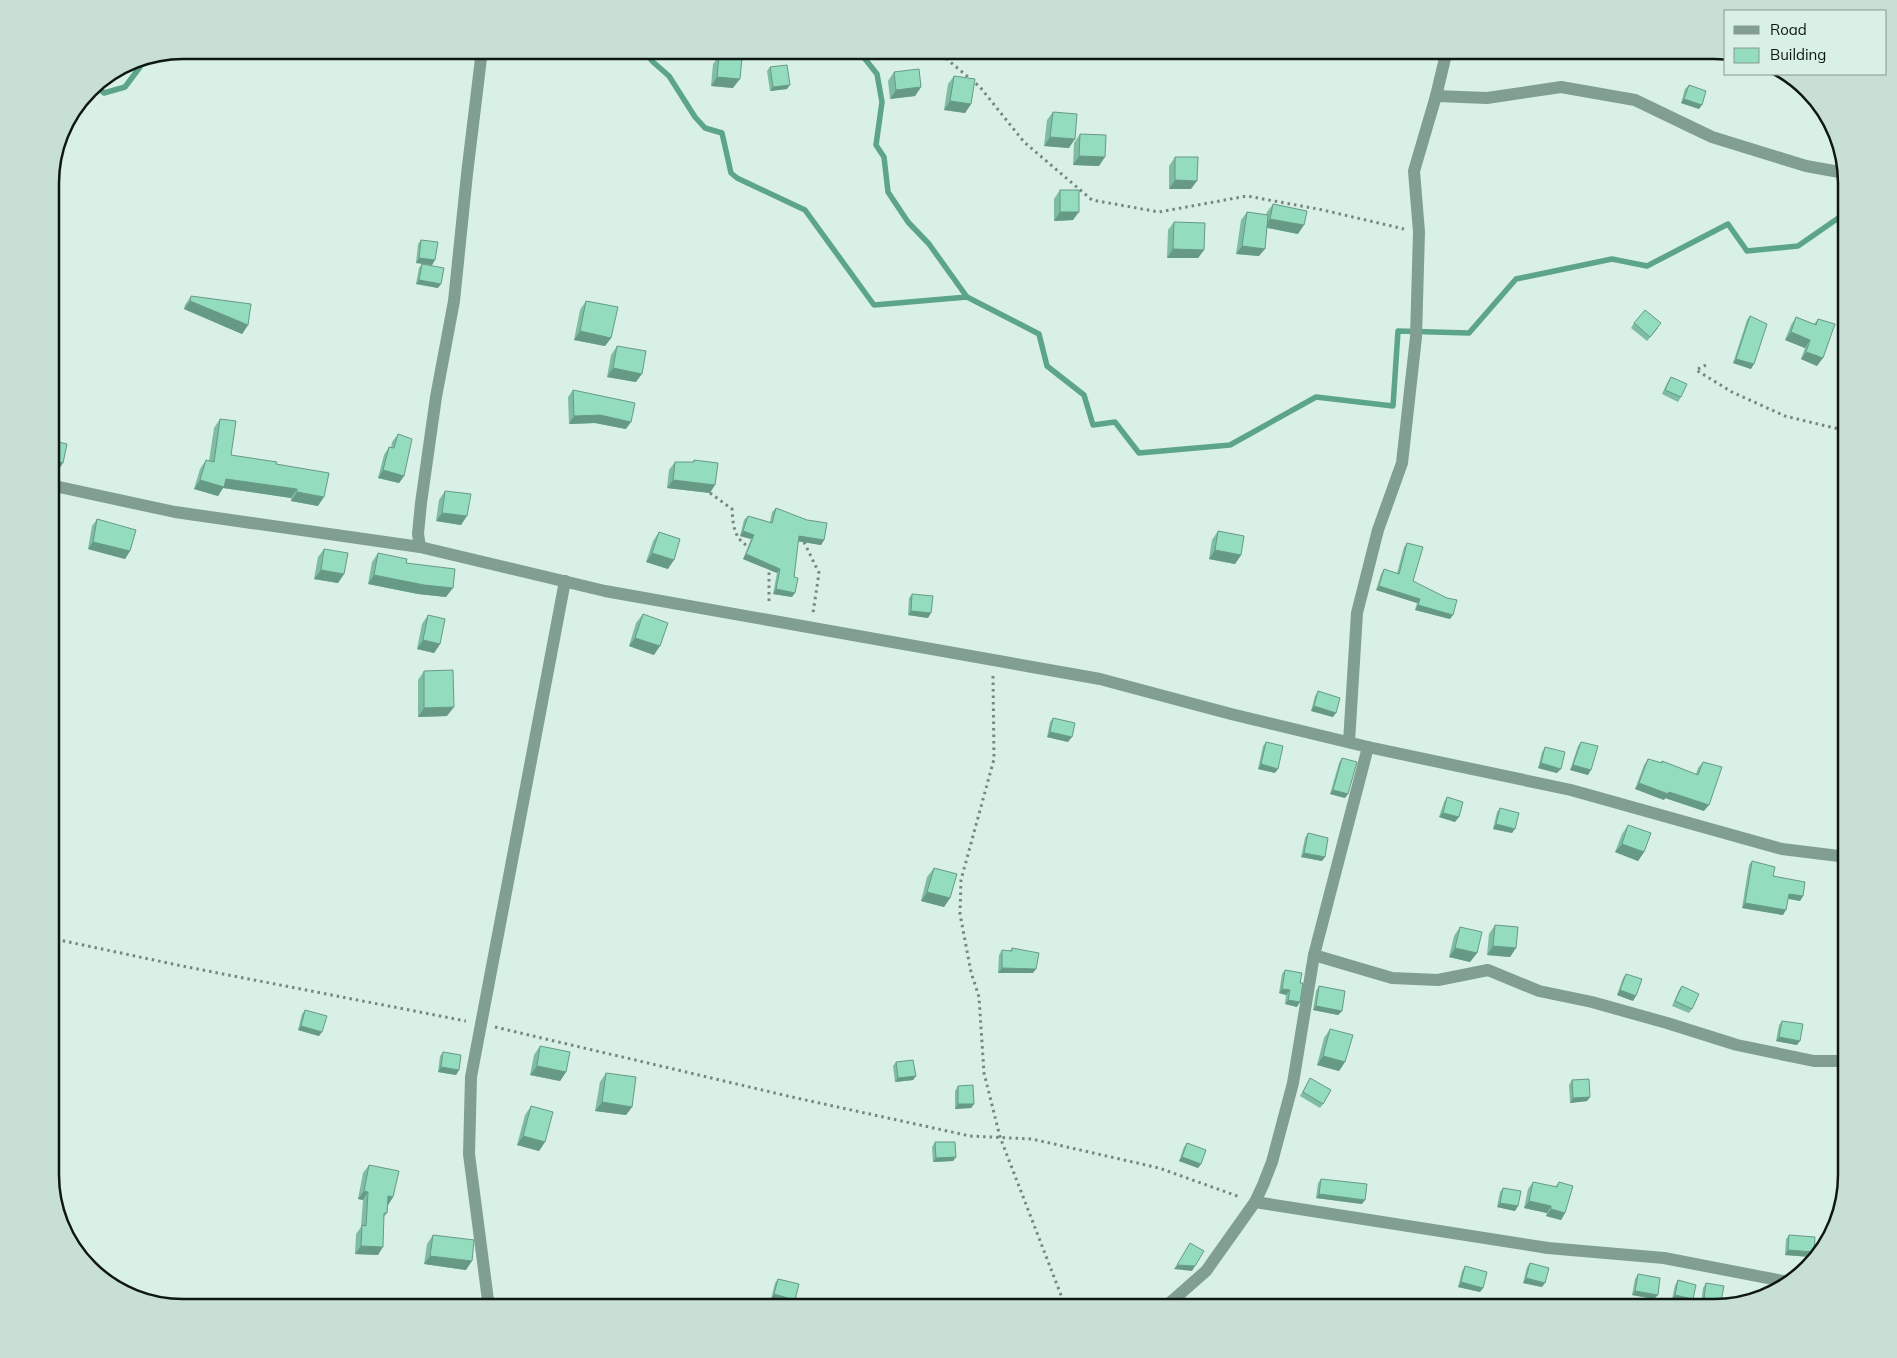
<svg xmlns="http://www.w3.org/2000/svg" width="1897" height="1358" font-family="Mulish,sans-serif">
<rect width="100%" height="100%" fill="#d8f0e5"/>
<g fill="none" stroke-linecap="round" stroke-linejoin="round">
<g stroke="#5da589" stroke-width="5.5">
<polyline points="643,50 653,62 669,76 695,117 705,128 722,133 731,173 737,178 805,210 874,305 967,297 1039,334 1047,366 1084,395 1093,425 1115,422 1139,453 1230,445 1316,397 1393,406 1398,331 1469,333 1516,279 1612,259 1647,266 1728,224 1747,251 1798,246 1847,212"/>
<polyline points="858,50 877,74 882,102 876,145 884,157 888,192 908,222 929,244 967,297"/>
<polyline points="95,85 104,93 125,87 140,67 143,58"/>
</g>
<g stroke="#778780" stroke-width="3" stroke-dasharray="2.5 4" stroke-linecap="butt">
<polyline points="936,50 980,87 1024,142 1092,200 1159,212 1247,196 1323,210 1404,229"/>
<polyline points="1706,365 1696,370 1732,392 1785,416 1847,431"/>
<path d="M710,493L732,509C733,525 734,540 750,547"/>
<polyline points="804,542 819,573 813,613"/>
<polyline points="769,566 769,605"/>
<polyline points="993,676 994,759 961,880 960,914 971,972 979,997 984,1073 1000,1137 1066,1308"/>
<polyline points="50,938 187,967 466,1021"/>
<polyline points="495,1027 792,1097 970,1136 1032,1139 1159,1168 1240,1197"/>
</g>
<g stroke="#809e91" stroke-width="12">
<polyline points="1436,96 1487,98 1561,87 1635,100 1712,137 1806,166 1845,173"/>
<polyline points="50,485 175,512 420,547 605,591 1100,679 1231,714 1368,747 1571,790 1782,849 1847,857"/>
<polyline points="420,547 418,534 421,503 436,397 454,301 467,174 482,50"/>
<polyline points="1349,742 1357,613 1378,530 1402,463 1416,337 1419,232 1414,171 1436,96 1447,50"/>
<polyline points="1314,955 1392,978 1438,980 1488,970 1539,991 1592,1002 1667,1023 1737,1045 1814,1061 1847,1061"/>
<polyline points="1255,1202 1548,1248 1664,1258 1788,1282"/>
<polyline points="489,1308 469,1154 471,1077 565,581"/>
<polyline points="1164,1308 1206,1271 1255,1202 1263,1185 1272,1162 1293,1083 1314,955 1368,747"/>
</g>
</g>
<g fill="#7ebda3">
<polygon points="719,56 733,88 711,86 713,64"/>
<polygon points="770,67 787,89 770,91 767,71"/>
<polygon points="894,72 921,87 915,96 890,99 888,81"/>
<polygon points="954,76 971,104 965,113 944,110 948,84"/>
<polygon points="1689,85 1699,109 1681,103 1685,89"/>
<polygon points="1053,112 1069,148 1044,146 1047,120"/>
<polygon points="1080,134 1099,166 1073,165 1074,143"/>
<polygon points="1175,157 1191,189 1169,189 1169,166"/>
<polygon points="1060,190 1073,220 1054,221 1054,199"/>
<polygon points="1273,204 1298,234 1267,228 1259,256 1236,254 1241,220 1247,212 1266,215 1267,212"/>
<polygon points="1174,222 1204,250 1198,258 1167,258 1168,230"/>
<polygon points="421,240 435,260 432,265 416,263 418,244"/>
<polygon points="422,264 438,288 416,284 419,268"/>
<polygon points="191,296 248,325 242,334 184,309 185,305"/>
<polygon points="586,301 611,338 605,346 574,340 580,310"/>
<polygon points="1750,316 1751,369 1733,363 1747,320"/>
<polygon points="1796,317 1814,324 1818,319 1817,366 1801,359 1805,348 1785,340 1791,325"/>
<polygon points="1634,323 1658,328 1647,341 1631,328"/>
<polygon points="617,346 636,382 607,377 611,355"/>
<polygon points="1671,377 1681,397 1678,402 1662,394 1668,381"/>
<polygon points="573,390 626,429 595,423 569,424 568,397"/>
<polygon points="220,419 231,455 276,464 318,506 291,501 291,498 223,488 218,496 194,489 200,469 206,460 209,461 214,428"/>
<polygon points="398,434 404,476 399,483 378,478 384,455 389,447 391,448 392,442"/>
<polygon points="694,460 710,493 667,488 669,470 675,462 693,462"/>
<polygon points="445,491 461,525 436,521 439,500"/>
<polygon points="776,508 824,540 821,545 798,541 792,597 773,594 777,573 743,559 751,539 740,536 744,520 748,516 770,522 772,512"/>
<polygon points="97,519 130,551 125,559 88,549 92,526"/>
<polygon points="1218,531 1241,555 1235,564 1209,559 1212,540"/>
<polygon points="659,532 668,569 646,562 653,541"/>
<polygon points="1407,543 1413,581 1450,619 1415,610 1417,603 1376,590 1381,574 1384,569 1397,573 1404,547"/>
<polygon points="324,549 344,574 338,583 314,579 318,557"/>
<polygon points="378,553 406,563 446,597 418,594 368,584 372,562"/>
<polygon points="912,594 928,618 908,615 909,598"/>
<polygon points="643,614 654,655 629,646 636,623"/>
<polygon points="428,615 440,644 434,653 417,649 422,624"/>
<polygon points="424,671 447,716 418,717 418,680"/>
<polygon points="1318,691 1333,717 1311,711 1315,696"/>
<polygon points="1053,718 1068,742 1047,737 1050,722"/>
<polygon points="1266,742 1275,773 1258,769 1263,746"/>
<polygon points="1581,742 1588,775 1570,770 1578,746"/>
<polygon points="1545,747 1557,773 1538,768 1542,752"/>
<polygon points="1342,758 1345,798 1330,794 1339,763"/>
<polygon points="1648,759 1661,763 1662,761 1696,774 1698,768 1703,762 1704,811 1665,798 1664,800 1635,789 1644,765"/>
<polygon points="1447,797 1455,822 1439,817 1444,802"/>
<polygon points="1500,808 1512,833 1493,829 1497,812"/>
<polygon points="1628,825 1644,852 1638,861 1615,852 1622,834"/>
<polygon points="1308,833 1322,861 1301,857 1305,838"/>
<polygon points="1752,861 1773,876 1803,896 1800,901 1788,899 1783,915 1742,908 1749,865"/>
<polygon points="934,868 950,898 944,907 921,901 927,877"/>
<polygon points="1495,925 1516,948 1510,957 1487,955 1489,934"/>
<polygon points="1460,927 1477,953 1470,962 1449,957 1454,936"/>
<polygon points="1012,948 1033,973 998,973 999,955 1002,950 1010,951"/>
<polygon points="1285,970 1297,1007 1285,1004 1286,995 1279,993 1282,974"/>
<polygon points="1626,974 1633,1001 1617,995 1623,978"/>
<polygon points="1319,986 1342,1011 1338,1015 1313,1010 1316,991"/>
<polygon points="1682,986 1692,1009 1689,1013 1672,1006 1679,990"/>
<polygon points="305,1010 319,1036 298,1030 302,1014"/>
<polygon points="1782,1021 1797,1045 1776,1041 1779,1025"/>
<polygon points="1330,1029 1345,1062 1339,1071 1317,1065 1324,1038"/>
<polygon points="540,1046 566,1072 560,1081 530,1075 534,1055"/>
<polygon points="443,1052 459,1070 456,1075 438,1072 440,1056"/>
<polygon points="896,1062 916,1076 913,1080 895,1082 893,1066"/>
<polygon points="606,1073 632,1107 626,1115 595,1111 600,1082"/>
<polygon points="1310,1078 1323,1104 1320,1108 1300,1096"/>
<polygon points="1572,1080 1590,1097 1587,1101 1570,1103 1569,1085"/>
<polygon points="958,1086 974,1104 971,1108 955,1109 955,1091"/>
<polygon points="531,1106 545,1142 539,1151 517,1145 525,1115"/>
<polygon points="935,1142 956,1157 953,1161 933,1162 932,1147"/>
<polygon points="1187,1143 1201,1164 1198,1168 1179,1161 1184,1147"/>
<polygon points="369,1165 393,1197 388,1205 387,1213 384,1217 378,1255 355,1254 356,1234 361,1227 363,1200 358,1199 363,1173"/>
<polygon points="1321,1179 1362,1204 1316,1198 1318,1183"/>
<polygon points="1533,1182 1555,1187 1559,1182 1565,1213 1561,1220 1546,1216 1547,1213 1524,1208 1528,1189"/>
<polygon points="1503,1188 1518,1206 1515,1211 1497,1207 1500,1192"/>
<polygon points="433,1235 466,1270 424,1264 427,1244"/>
<polygon points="1789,1235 1814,1252 1811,1257 1785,1255 1786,1239"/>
<polygon points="1530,1263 1542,1287 1523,1283 1527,1267"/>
<polygon points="1465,1266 1483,1288 1480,1292 1458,1287 1462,1271"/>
<polygon points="1638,1274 1654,1299 1632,1295 1635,1279"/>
<polygon points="778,1279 792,1304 771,1299 775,1283"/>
<polygon points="1678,1280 1693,1299 1690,1303 1672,1299 1675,1285"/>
<polygon points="1706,1283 1721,1301 1718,1305 1701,1303 1703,1288"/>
</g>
<g fill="#679a85">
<polygon points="717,77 740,79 733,88 711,86"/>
<polygon points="790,85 787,89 770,91 773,87"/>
<polygon points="921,87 915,96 890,99 896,90"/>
<polygon points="1684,99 1702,105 1699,109 1681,103"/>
<polygon points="950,101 971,104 965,113 944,110"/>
<polygon points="1050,137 1075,139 1069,148 1044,146"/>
<polygon points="1079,156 1105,157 1099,166 1073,165"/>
<polygon points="1175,180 1197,181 1191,189 1169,189"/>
<polygon points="1060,212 1079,212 1073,220 1054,221"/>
<polygon points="1270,219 1304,225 1298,234 1264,227"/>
<polygon points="1242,246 1265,249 1259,256 1236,254"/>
<polygon points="1173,249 1204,250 1198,258 1167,258"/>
<polygon points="419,258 435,260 432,265 416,263"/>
<polygon points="419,280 441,284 438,288 416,284"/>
<polygon points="190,301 248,325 242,334 184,309"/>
<polygon points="580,331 611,338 605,346 574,340"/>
<polygon points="1791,332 1810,340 1805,348 1785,340"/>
<polygon points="1806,352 1823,358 1817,366 1801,359"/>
<polygon points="1736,359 1754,364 1751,369 1733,363"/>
<polygon points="613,368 642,374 636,382 607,377"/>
<polygon points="600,415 631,422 626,429 595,423 569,424 574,416"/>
<polygon points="50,460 63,463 57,472 50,470"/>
<polygon points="383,470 404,476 399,483 378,478"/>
<polygon points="226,479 297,489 291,498 223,488 218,496 194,489 200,480"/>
<polygon points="673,480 715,485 710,493 667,488"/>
<polygon points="297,492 324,497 318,506 291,501"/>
<polygon points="442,513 467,516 461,525 436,521"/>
<polygon points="743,531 754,535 751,539 740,536"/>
<polygon points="799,536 824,540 821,545 796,541"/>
<polygon points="93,542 130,551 125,559 88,549"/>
<polygon points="1215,550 1241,555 1235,564 1209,559"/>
<polygon points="652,553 674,560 668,569 646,562"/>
<polygon points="746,554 780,569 777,573 743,559"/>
<polygon points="321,570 344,574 338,583 314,579"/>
<polygon points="374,575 453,588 446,597 418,594 368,584"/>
<polygon points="1379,586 1420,599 1417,603 1376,590"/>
<polygon points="776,589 795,593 792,597 773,594"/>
<polygon points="1418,605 1453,615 1450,619 1415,610"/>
<polygon points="911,611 931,613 928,618 908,615"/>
<polygon points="635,638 660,646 654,655 629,646"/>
<polygon points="423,640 440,644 434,653 417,649"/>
<polygon points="1314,706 1336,713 1333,717 1311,711"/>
<polygon points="454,707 447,716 418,717 424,708"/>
<polygon points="1050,732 1072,737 1068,742 1047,737"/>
<polygon points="1541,763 1561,769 1557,773 1538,768"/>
<polygon points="1261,764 1278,769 1275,773 1258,769"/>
<polygon points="1573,765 1591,770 1588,775 1570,770"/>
<polygon points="1639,783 1669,792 1709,805 1704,811 1665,798 1664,800 1635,789"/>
<polygon points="1333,790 1348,794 1345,798 1330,794"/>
<polygon points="1443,813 1459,817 1455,822 1439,817"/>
<polygon points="1496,824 1515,829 1512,833 1493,829"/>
<polygon points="1622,844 1644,852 1638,861 1615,852"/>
<polygon points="1304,853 1325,857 1322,861 1301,857"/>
<polygon points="927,892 950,898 944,907 921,901"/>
<polygon points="1789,894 1803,896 1800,901 1786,898"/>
<polygon points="1745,903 1786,910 1783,915 1742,908"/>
<polygon points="1493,946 1516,948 1510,957 1487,955"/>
<polygon points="1455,948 1477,953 1470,962 1449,957"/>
<polygon points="1002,968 1036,969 1033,973 998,973"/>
<polygon points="1282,989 1290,990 1286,995 1279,993"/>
<polygon points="1620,990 1636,996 1633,1001 1617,995"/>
<polygon points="1288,1000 1300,1002 1297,1007 1285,1004"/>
<polygon points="1316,1006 1342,1011 1338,1015 1313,1010"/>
<polygon points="301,1026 322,1032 319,1036 298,1030"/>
<polygon points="1779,1037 1800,1041 1797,1045 1776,1041"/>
<polygon points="1323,1056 1345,1062 1339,1071 1317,1065"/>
<polygon points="537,1066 566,1072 560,1081 530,1075"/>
<polygon points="441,1067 459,1070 456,1075 438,1072"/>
<polygon points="916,1076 913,1080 895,1082 898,1078"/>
<polygon points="1590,1097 1587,1101 1570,1103 1573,1098"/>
<polygon points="602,1102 632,1107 626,1115 595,1111"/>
<polygon points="958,1104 974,1104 971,1108 955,1109"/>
<polygon points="523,1136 545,1142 539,1151 517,1145"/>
<polygon points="956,1157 953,1161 933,1162 936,1158"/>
<polygon points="1182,1157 1201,1164 1198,1168 1179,1161"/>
<polygon points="364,1191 368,1192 363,1200 358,1199"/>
<polygon points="1319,1194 1365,1200 1362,1204 1316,1198"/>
<polygon points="388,1196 393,1197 388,1205"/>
<polygon points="1529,1201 1551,1206 1547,1213 1524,1208"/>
<polygon points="1500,1203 1518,1206 1515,1211 1497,1207"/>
<polygon points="1551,1209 1565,1213 1561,1220 1546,1216"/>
<polygon points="361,1246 383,1247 378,1255 355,1254"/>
<polygon points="1788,1250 1814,1252 1811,1257 1785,1255"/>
<polygon points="430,1256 472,1261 466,1270 424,1264"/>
<polygon points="1177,1265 1195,1266 1192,1271 1174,1269"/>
<polygon points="1526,1278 1545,1283 1542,1287 1523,1283"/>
<polygon points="1461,1282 1483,1288 1480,1292 1458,1287"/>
<polygon points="1635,1291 1658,1295 1654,1299 1632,1295"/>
<polygon points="774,1294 795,1300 792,1304 771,1299"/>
<polygon points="1675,1295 1693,1299 1690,1303 1672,1299"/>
<polygon points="1704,1298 1721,1301 1718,1305 1701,1303"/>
</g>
<g fill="#93dcbe" stroke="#679a85">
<polygon points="719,56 742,58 740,79 717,77"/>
<polygon points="787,65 790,85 773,87 770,67"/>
<polygon points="919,69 921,87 896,90 894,72"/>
<polygon points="954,76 975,79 971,104 950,101"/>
<polygon points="1689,85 1706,91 1702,105 1684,99"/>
<polygon points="1053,112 1077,114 1075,139 1050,137"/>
<polygon points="1080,134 1106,135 1105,157 1079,156"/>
<polygon points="1175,157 1198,157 1197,181 1175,180"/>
<rect x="1060" y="190" width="19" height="22"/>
<polygon points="1273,204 1307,211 1304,225 1270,219"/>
<polygon points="1247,212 1268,215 1265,249 1242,246"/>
<polygon points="1174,222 1205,223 1204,250 1173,249"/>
<polygon points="421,240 438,242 435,260 419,258"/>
<polygon points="422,264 444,268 441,284 419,280"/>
<polygon points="191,296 251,304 248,325 190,301"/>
<polygon points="586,301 618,307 611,338 580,331"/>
<polygon points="1645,310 1661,323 1650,337 1634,323"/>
<polygon points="1750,316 1767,324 1754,364 1736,359"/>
<polygon points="1796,317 1816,325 1818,319 1835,324 1823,358 1806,352 1810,340 1791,332"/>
<polygon points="617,346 646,351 642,374 613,368"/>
<polygon points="1671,377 1687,384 1681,397 1665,390"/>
<polygon points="573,390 635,403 631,422 600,415 574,416"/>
<polygon points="220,419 236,421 231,455 277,462 276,464 329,473 324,497 297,492 297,489 226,479 224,487 200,480 206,460 214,462"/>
<polygon points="398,434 412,439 404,476 383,470 389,447 394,448"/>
<polygon points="50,440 67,444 63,463 50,460"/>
<polygon points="694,460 718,463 715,485 673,480 675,462 694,462"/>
<polygon points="445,491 471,494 467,516 442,513"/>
<polygon points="776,508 807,520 827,523 824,540 799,536 794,577 798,578 795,593 776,589 780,569 746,554 754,535 743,531 748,516 772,523"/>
<polygon points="97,519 136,530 130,551 93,542"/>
<polygon points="1218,531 1244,536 1241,555 1215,550"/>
<polygon points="659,532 680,539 674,560 652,553"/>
<polygon points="1407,543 1423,547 1413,581 1447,598 1457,600 1453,615 1418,605 1420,599 1379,586 1384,569 1399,574"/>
<polygon points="324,549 348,553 344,574 321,570"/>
<polygon points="378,553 407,559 406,563 455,569 453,588 424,585 374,575"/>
<polygon points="912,594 933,596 931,613 911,611"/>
<polygon points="643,614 668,623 660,646 635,638"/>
<polygon points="428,615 445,619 440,644 423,640"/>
<polygon points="453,670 454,707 424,708 424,671"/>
<polygon points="1318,691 1340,698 1336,713 1314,706"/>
<polygon points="1053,718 1075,723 1072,737 1050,732"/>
<polygon points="1266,742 1283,746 1278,769 1261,764"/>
<polygon points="1581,742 1598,746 1591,770 1573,765"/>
<polygon points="1545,747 1565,752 1561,769 1541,763"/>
<polygon points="1342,758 1357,762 1348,794 1333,790"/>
<polygon points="1648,759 1662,763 1662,761 1698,775 1703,762 1722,767 1709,805 1669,792 1668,794 1639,783"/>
<polygon points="1447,797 1463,802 1459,817 1443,813"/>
<polygon points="1500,808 1519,813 1515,829 1496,824"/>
<polygon points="1628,825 1651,833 1644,852 1622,844"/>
<polygon points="1308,833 1328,838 1325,857 1304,853"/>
<polygon points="1752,861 1775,867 1773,876 1805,882 1803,896 1789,894 1786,910 1745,903"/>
<polygon points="934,868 957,874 950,898 927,892"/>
<polygon points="1495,925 1518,927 1516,948 1493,946"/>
<polygon points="1460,927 1482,932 1477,953 1455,948"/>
<polygon points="1012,948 1039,953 1036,969 1002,968 1002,950 1012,951"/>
<polygon points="1285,970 1302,973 1300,983 1303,983 1300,1002 1288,1000 1290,990 1282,989"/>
<polygon points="1626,974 1642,979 1636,996 1620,990"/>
<polygon points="1319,986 1345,991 1342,1011 1316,1006"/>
<polygon points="1682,986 1699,994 1692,1009 1675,1001"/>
<polygon points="305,1010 327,1016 322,1032 301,1026"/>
<polygon points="1782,1021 1803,1024 1800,1041 1779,1037"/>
<polygon points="1330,1029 1353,1035 1345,1062 1323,1056"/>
<polygon points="540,1046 570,1052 566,1072 537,1066"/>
<polygon points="443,1052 461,1055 459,1070 441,1067"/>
<polygon points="913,1060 916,1076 898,1078 896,1062"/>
<polygon points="606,1073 636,1077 632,1107 602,1102"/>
<polygon points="1310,1078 1331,1090 1323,1104 1303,1092"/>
<polygon points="1589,1079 1590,1097 1573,1098 1572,1080"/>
<polygon points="973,1085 974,1104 958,1104 958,1086"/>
<polygon points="531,1106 553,1112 545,1142 523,1136"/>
<polygon points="935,1142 955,1142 956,1157 936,1158"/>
<polygon points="1187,1143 1206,1150 1201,1164 1182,1157"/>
<polygon points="369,1165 399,1171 393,1197 388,1196 387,1213 384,1213 383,1247 361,1246 362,1225 366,1226 368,1192 364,1191"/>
<polygon points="1321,1179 1367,1184 1365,1200 1319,1194"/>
<polygon points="1533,1182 1557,1187 1559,1182 1573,1186 1565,1213 1551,1209 1551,1206 1529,1201"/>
<polygon points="1503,1188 1521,1191 1518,1206 1500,1203"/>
<polygon points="433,1235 474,1240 472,1261 430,1256"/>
<polygon points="1789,1235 1815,1237 1814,1252 1788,1250"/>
<polygon points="1190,1243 1204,1251 1195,1266 1177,1265"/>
<polygon points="1530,1263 1549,1268 1545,1283 1526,1278"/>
<polygon points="1465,1266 1487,1272 1483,1288 1461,1282"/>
<polygon points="1638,1274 1660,1278 1658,1295 1635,1291"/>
<polygon points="778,1279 799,1284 795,1300 774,1294"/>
<polygon points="1678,1280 1696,1285 1693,1299 1675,1295"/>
<polygon points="1706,1283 1724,1286 1721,1301 1704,1298"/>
</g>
<path d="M0 0H1897V1358H0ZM183 59H1714A124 124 0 0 1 1838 183V1175A124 124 0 0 1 1714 1299H183A124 124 0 0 1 59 1175V183A124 124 0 0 1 183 59Z" fill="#c8dfd4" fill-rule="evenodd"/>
<path fill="none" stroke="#0f1714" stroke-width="2.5" d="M183 59H1714A124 124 0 0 1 1838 183V1175A124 124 0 0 1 1714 1299H183A124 124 0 0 1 59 1175V183A124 124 0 0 1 183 59Z"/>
<rect x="1724" y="10" width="162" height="65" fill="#d8f0e5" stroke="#889991"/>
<rect x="1734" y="26" width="25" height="8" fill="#809e91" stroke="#889991"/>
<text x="1770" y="35" font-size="15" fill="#0f1714">Road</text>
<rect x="1734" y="48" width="25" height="15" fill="#93dcbe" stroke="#889991"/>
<text x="1770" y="60" font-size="15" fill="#0f1714">Building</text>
</svg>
